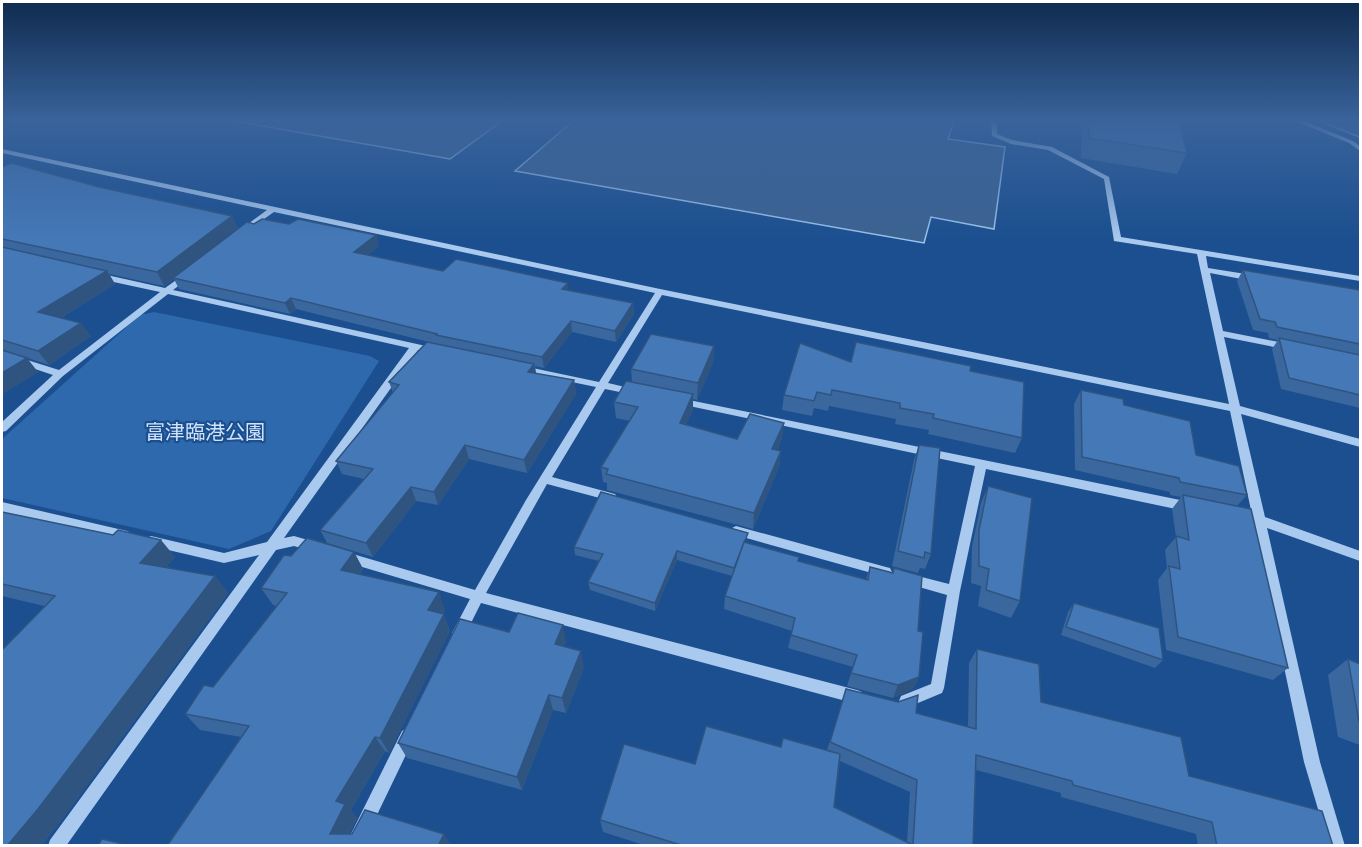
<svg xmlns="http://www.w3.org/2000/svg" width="1362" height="847" font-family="'Fira Sans','Noto Sans JP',sans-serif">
<rect width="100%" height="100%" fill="#1b4f8f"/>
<polygon fill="#2e69ad" points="154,312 370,356 379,361 271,531 229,549 2,498 2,439 140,315"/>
<g fill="#3c6290" stroke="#9cc4f0" stroke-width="1.5">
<polygon points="234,121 502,121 450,159"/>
<polygon points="573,121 954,121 948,139 1005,147 994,229 931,217 924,243 515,171"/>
<polygon points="1319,121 1360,121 1360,138 1357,136"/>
</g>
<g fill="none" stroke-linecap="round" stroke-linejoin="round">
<g fill="#a9c9ee" fill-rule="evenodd">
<polygon points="991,121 997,121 997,134 1012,140 1052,147 1109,177 1121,237 1360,276 1360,281 1206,256 1208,268 1252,275 1256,278 1252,281 1210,273 1223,331 1289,344 1294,347 1289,350 1224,337 1240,406 1360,439 1360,447 1241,414 1265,517 1360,551 1360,561 1267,528 1320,762 1345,846 1329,846 1304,762 1254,524 1236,520 1234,517 1236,514 1240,512 1252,515 1230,411 662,295 608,383 638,390 639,392 634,395 605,389 552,477 615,494 617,497 615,500 611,501 547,484 486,593 857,690 862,692 864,697 862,702 857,704 481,603 464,637 459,639 454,637 452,633 470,599 342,561 340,557 342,553 346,552 475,590 526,500 596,387 523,372 518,369 523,366 599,382 655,293 274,212 244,233 241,233 241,229 267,210 2,153 2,149 660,289 1229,404 1197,254 1114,241 1104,179 1048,150 1011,144 992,136"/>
<polygon points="1295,121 1304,121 1353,141 1360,146 1360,151 1349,143"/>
<polygon points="98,273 165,288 186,273 189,274 189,278 173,290 435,348 440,351 435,354 418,350 284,538 294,536 318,543 320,547 318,551 314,552 294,546 276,550 66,846 48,846 50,840 259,555 224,563 151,546 147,544 145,541 147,538 151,536 224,553 267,542 409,348 168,294 63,376 6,431 2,432 2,422 53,375 2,358 2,352 59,370 160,292 95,278 95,274"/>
<polygon points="679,398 1190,502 1194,504 1196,507 1194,510 1190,512 986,469 960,591 944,688 942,693 906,708 901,706 899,701 901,696 931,684 947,595 905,583 904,579 905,575 910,574 949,584 975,466 675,403 674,401 675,399"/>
<polygon points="2,502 127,531 131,533 133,536 131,539 127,541 2,512"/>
<polygon points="736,526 886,567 890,568 892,572 890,576 886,577 732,534 730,531 732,528"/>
<polygon points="407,728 412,731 415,736 362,846 345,846 402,731"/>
</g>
</g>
<g fill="#3a679d" fill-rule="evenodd">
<polygon points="1082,121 1179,121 1187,153 1177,174 1081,158"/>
<polygon points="2,165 3,166 232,216 238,229 254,224 289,224 376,235 379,246 368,255 443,271 569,290 633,303 634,314 616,342 572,332 544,368 535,366 536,374 574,380 576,394 527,473 469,459 438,505 416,501 373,557 327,543 320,530 364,479 342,474 336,461 393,393 389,382 433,343 296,309 290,314 179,289 174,279 164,286 109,274 115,284 61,318 91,336 49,365 15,354 38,372 2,394"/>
<polygon points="1243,270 1360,290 1360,408 1281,389 1272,349 1278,340 1269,338 1268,333 1253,330 1237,281"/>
<polygon points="714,346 713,363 697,400 693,399 693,410 686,424 737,439 782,439 777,450 781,451 779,467 753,529 607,490 607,483 603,482 601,467 630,421 616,418 614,402 632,382 631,369"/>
<polygon points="851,362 970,371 1022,438 1015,453 928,434 929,430 895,424 896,419 829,406 828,411 814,408 812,416 782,410 784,395"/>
<polygon points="1081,390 1124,405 1196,455 1247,495 1237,506 1288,668 1273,680 1166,650 1158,580 1167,568 1165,550 1176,537 1172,509 1181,497 1170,495 1170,492 1075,470 1074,404"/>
<polygon points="919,445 931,554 925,569 920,568 918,573 892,566 914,460"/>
<polygon points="988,486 1020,601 1011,618 978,606 981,586 971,583 972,547 981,503"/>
<polygon points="2,512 113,535 175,557 166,567 215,576 228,593 60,822 41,846 2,846 44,606 2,596"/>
<polygon points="747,542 799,561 866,579 870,567 892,573 894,568 918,631 919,677 913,689 893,698 847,686 853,667 788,648 792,631 724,609 725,596 732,576 677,560 655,611 590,590 588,582 599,561 575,555 574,547"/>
<polygon points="354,552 363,569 360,574 445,609 443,614 450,631 389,753 385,751 351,810 357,818 349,834 167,846 241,737 200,730 185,714 213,687 277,606 273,605 261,588 291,556"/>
<polygon points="1074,603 1163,660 1155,668 1061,635 1068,612"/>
<polygon points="509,632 566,641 564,646 584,667 566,713 553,710 522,790 407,758 398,743"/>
<path d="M977,649L1041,702L1189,776L1333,846H1198L1196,834L1061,797V793L976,770L973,846H647L603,832L600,820L695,764L781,747L827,750L846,689L916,713L968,727L969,663ZM840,761L910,792L907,842L834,807Z"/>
<polygon points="1348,659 1360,664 1360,745 1338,737 1328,675"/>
</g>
<g fill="#305480">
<polygon points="232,216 238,229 164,286 157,272"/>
<polygon points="376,235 379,246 358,263 354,252"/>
<polygon points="107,271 115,284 48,326 38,312"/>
<polygon points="568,283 569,294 562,289"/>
<polygon points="291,298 296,309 290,314 285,303"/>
<polygon points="633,303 634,314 616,342 615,331"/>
<polygon points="571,321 572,332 544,368 542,357"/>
<polygon points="81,323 91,336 49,365 38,351"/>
<polygon points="714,346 713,363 697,400 698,383"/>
<polygon points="27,358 38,372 2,394 2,373"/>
<polygon points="534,364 537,378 528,372"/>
<polygon points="574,380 576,394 527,473 524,460"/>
<polygon points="693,394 693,410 680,438 680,423"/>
<polygon points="784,423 782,439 770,464 772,449"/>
<polygon points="465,445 469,459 438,505 434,492"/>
<polygon points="781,451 779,467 753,529 754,513"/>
<polygon points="411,487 416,501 373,557 366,543"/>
<polygon points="161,540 175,557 155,580 140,563"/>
<polygon points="677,551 677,560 655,611 655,603"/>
<polygon points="354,552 363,569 350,587 341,570"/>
<polygon points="215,576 228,593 60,822 41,846 7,846"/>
<polygon points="439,592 445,609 436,627 428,610"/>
<polygon points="444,614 450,631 389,753 380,738"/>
<polygon points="563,625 566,641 558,660 555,644"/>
<polygon points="581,651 584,667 566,713 562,698"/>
<polygon points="919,677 913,689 893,698 898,685"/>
<polygon points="549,695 553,710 522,790 517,777"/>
<polygon points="375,737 385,751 351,810 357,818 343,846 330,834 336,801"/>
<polygon points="444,834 452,846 438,846"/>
</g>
<g fill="#4478b7" stroke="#305480" stroke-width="1.5">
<polygon points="1089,121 1179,121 1187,153 1089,138"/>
<polygon points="11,163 99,187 232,216 157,272 2,239 2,167"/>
<polygon points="262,219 289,224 298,219 376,235 354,252 443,271 456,259 568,283 562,289 633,303 615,331 571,321 542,357 436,335 437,334 291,298 285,303 173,278 247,222 254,224"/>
<polygon points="2,247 107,271 38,312 81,323 38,351 2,340"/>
<polygon points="1243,270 1360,290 1360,344 1277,327 1275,322 1260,319"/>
<polygon points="651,334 714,346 698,383 631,369"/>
<polygon points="1279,338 1360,355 1360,395 1289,378"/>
<polygon points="427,342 534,364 528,372 574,380 524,460 465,445 434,492 411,487 366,543 320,530 373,469 336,461 399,385 389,382"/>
<polygon points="856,342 971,366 970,371 1024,382 1022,438 933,418 934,414 900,408 900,403 832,390 831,395 817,392 814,401 784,395 800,343 851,362"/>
<polygon points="2,350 27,358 2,373"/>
<polygon points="626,381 693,394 680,423 737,439 750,414 784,423 772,449 781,451 754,513 606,474 608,469 601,467 638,407 614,402"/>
<polygon points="1081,390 1123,399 1124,405 1190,421 1196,455 1239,466 1247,495 1180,482 1179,478 1082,457"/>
<polygon points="919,445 940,448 931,554 925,552 924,558 898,551"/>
<polygon points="988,486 1032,498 1020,601 986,590 989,569 979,566 979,530"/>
<polygon points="601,492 748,533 734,568 677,551 655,603 588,582 603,554 574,547"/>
<polygon points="1183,495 1251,509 1288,668 1178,637 1169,566 1180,569 1176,536 1189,540"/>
<polygon points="2,512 113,535 118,530 161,540 140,563 215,576 38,809 7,846 2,846 2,650 55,596 2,584"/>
<polygon points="307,538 354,552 341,570 439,592 428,610 444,614 380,738 375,737 336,801 345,804 330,834 352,834 365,810 444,834 438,846 167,846 249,726 185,714 204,685 213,687 287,593 261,588 284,555 291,556"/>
<polygon points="744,542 799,557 798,561 868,580 870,567 893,573 894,568 922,576 918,631 923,632 919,677 898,685 851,673 857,655 791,635 795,618 725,596"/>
<polygon points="1074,603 1159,628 1163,660 1066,627"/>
<polygon points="518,613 563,625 555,644 581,651 562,698 549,695 517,777 398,743 460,619 509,632"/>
<polygon points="977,649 1039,664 1041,702 1181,737 1189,776 1322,811 1333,846 1217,846 1212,822 1073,785 1072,781 976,755 973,846 684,846 600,820 624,744 695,764 706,726 781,747 783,738 840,754 834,807 913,845 917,780 830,742 846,689 898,702 918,695 916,713 976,729"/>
<polygon points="1348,659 1360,664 1360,723 1359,722"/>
<polygon points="102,839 131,846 98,846"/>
</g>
<linearGradient id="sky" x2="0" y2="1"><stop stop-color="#0f2b4f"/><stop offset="0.5" stop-color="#39639b"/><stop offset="1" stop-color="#39639b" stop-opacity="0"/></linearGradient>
<rect width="1362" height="240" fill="url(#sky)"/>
<g text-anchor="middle" stroke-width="4.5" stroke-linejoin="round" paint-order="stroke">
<g font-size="20" fill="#cfe3fa" stroke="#1b4f8f">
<text x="205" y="439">富津臨港公園</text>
</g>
</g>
<rect width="1362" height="847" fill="none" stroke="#ffffff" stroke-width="6"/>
</svg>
